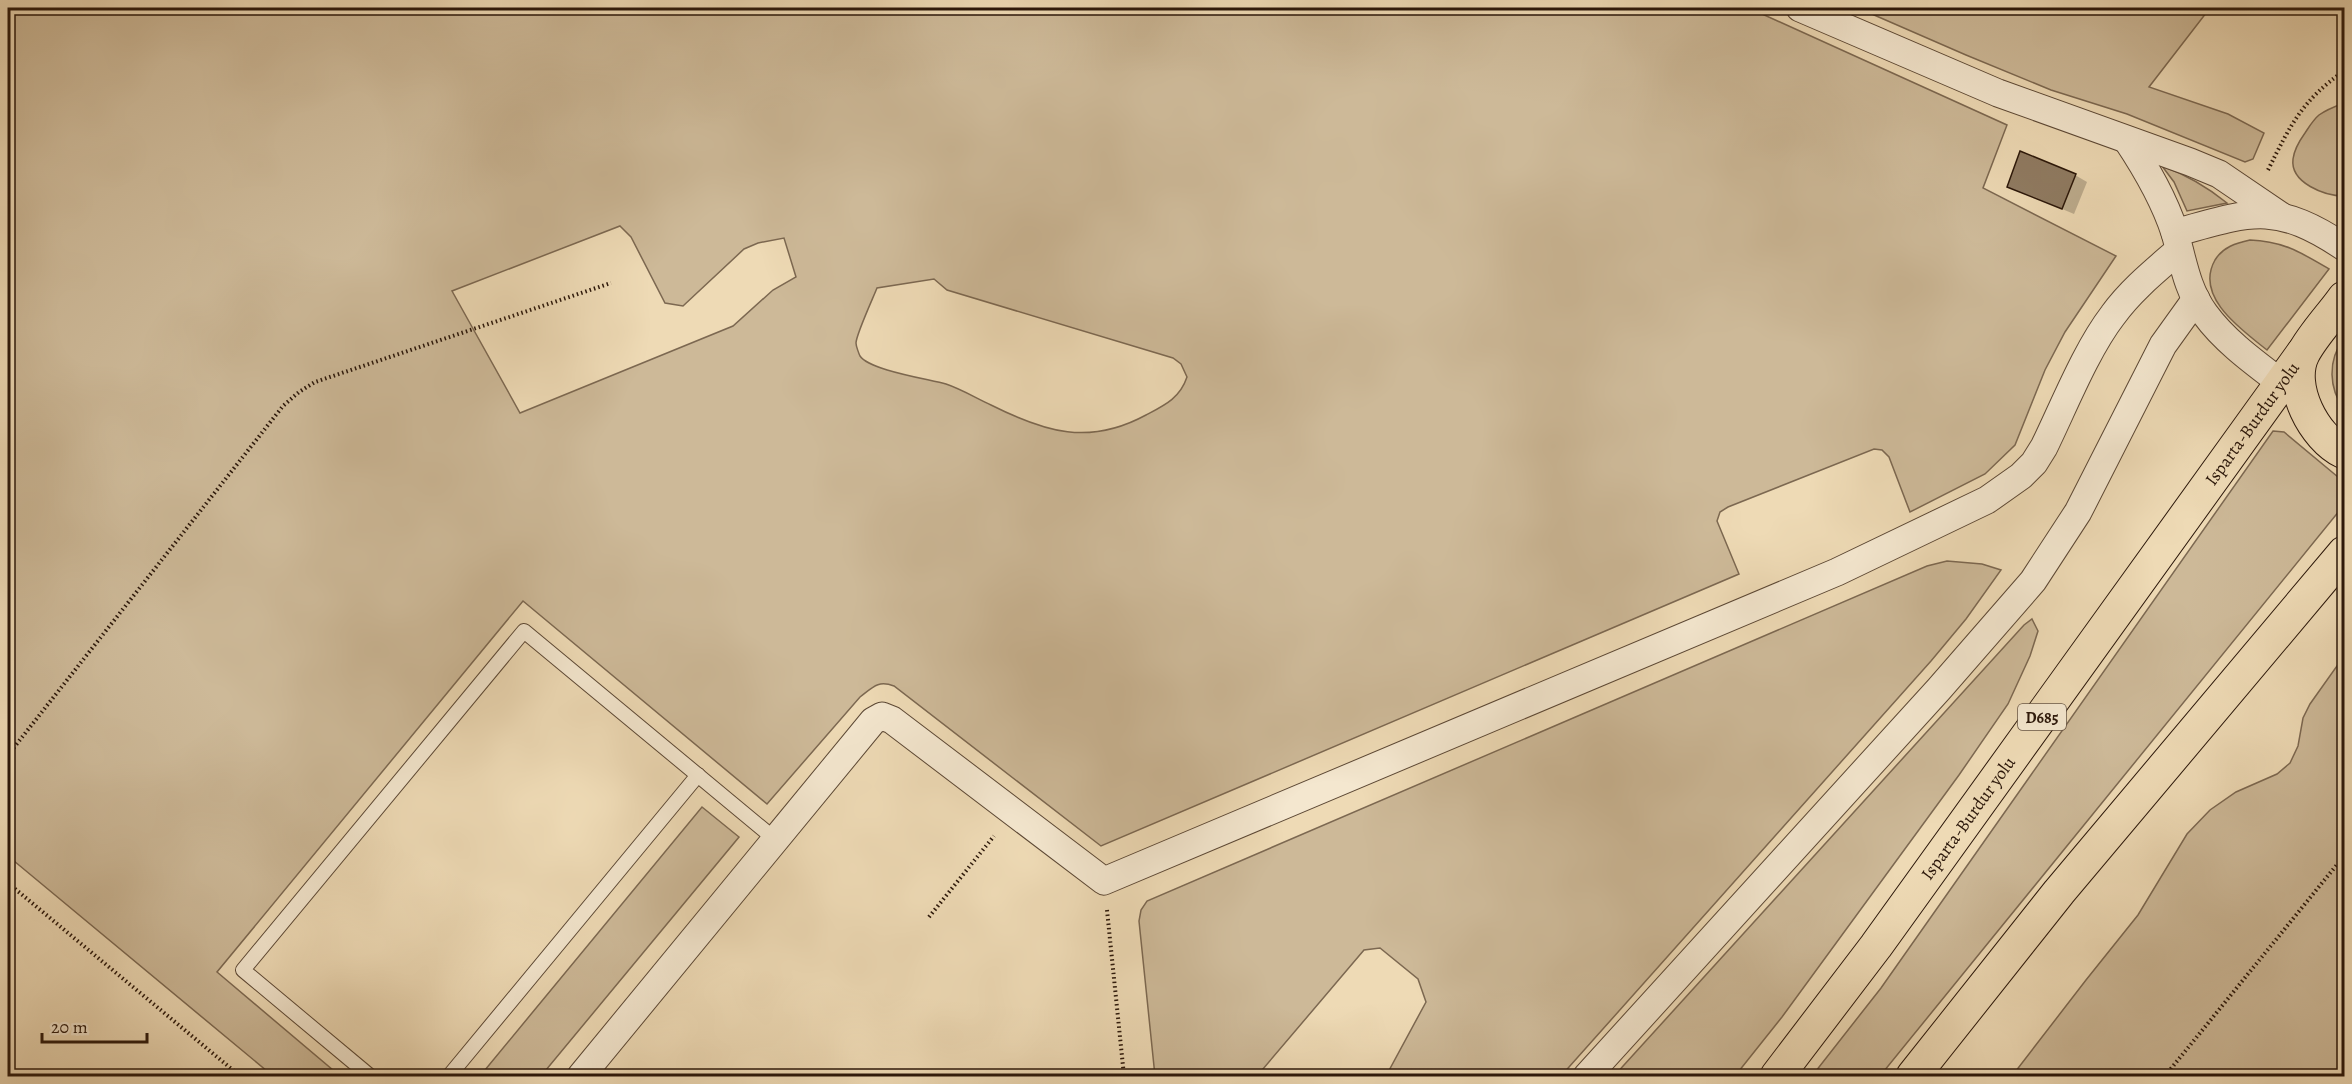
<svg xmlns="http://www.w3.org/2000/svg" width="2352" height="1084" font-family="Alegreya,serif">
<rect width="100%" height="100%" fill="#eedab5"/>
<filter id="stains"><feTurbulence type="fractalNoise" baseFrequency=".00333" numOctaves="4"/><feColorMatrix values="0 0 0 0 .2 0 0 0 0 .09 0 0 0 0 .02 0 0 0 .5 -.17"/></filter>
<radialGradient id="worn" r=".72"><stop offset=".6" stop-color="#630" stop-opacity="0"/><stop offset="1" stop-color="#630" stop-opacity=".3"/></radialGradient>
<g fill="#cdb998" stroke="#7c6851" stroke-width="1.5" fill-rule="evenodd">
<path d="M8,8H1749L2007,125L1983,188L2116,256L2065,332L2045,370L2015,445L1985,474L1910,512L1889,457L1882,450L1874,449L1728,507L1720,512L1717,521L1739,574L1101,846L894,686C878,680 873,687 860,697L767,804L523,601L217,972L340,1076H273L8,856ZM620,226L631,237L665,303L683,306L744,249L758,243L784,238L796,277L773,290L733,326L520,413L452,291ZM934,279L947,290L1173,358L1181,364L1187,377C1180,398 1165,405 1146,415C1089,446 1045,432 991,405C976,398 961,389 946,384C928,379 869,370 860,356C859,354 856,346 856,343C856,335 873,298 877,288Z"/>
<polygon points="1858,8 2210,8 2149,87 2228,114 2264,133 2253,159 2245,162 2127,114 2051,90 1966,55"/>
<path d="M2344,103V196C2325,196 2290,183 2293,159C2294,151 2300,140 2305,133C2309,127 2313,120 2319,115C2326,110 2336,106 2344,103Z"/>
<path d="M2162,166C2187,175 2206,186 2227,203L2187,211L2174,182Z"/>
<path d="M2250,240C2283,241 2302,253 2329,269L2267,350C2242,330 2194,297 2215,260C2223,247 2236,243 2250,240Z"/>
<path d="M2344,339V409C2329,389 2327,360 2344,339Z"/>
<polygon points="2273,431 2284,432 2344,482 2344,505 1880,1076 1812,1076 1881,988"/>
<polygon points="1947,561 1982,564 2001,570 1966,619 1931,661 1561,1076 1386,1076 1426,1002 1418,979 1380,948 1364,950 1257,1076 1155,1076 1139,921 1141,910 1147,901 1927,566"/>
<polygon points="2032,619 2038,631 2030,656 2008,704 1959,775 1782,1017 1735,1076 1614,1076 2024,625"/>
<polygon points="2344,656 2344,1076 2012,1076 2086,980 2138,915 2187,834 2210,810 2236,792 2277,774 2290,763 2298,746 2303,718 2310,704"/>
<polygon points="702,807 739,837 541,1076 480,1076"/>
</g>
<polygon fill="#0003" points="2075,175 2087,182 2074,214 2008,186"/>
<polygon fill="#907c63" stroke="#2b170a" stroke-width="1.5" points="2020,151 2076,174 2062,209 2007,187"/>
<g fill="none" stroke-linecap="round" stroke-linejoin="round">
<defs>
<g id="lane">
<polyline points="370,1076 243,970 524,631 776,840"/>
<polyline points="449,1076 698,775"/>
</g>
<g id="street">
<polyline points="1800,8 1998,93 2190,162 2219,174 2281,216"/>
<path d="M2127,140C2147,170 2164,199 2175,233C2183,261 2187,290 2205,314C2229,347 2267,371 2298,396"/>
<path d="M2175,233C2250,212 2275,201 2344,247"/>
<path d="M581,1076L873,721L882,716L892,720L1104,881L1837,572L1987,500L2021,476L2034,463L2044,447C2064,406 2086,350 2113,315C2131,290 2156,270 2179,250"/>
<polyline points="1587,1076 1939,689 2033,581 2078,512 2163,345 2196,299"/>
</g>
<g id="highway">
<path d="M2344,298C2332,315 2312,336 2303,354C2287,386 2314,438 2344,452"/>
<path id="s1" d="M1777,1076L1876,946L2303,353"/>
<polyline points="1913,1076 2059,892 2344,553"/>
</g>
</defs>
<use href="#lane" stroke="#5c4835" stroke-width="16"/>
<use href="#street" stroke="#5c4835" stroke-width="29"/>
<use href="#highway" stroke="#2b170a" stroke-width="35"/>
<g stroke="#2b170a" stroke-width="4" stroke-dasharray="1.5 3" stroke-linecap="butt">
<path d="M2268,170C2290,126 2302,100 2344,71"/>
<polyline points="8,755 283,406 299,392 315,382 611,283"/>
<polyline points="8,883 240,1076"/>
<polyline points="1107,910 1124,1076"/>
<polyline points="929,917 994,836"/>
<polyline points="2165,1076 2344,856"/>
</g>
<use href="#lane" stroke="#f4e7cf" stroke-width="14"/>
<use href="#street" stroke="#f4e7cf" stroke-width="27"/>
<use href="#highway" stroke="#eedab5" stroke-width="33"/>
</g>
<g text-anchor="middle" stroke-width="5" stroke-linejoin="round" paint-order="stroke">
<rect fill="#f4e7cf" stroke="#675545" stroke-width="1.5" x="2018" y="704" width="48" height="26" rx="4.5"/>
<g font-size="16" font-weight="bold" fill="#2b170a">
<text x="2042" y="723">D685</text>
</g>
<g font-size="18" fill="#2b170a" stroke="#f4e7cf">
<text dy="6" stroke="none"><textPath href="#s1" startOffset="807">Isparta-Burdur yolu</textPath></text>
<text dy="6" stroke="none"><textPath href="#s1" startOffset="321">Isparta-Burdur yolu</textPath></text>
</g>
</g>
<rect width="2352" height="1084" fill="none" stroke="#eedab5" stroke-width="30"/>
<rect x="9" y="9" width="2334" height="1066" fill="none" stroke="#2b170a" stroke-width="3"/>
<rect x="15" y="15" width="2322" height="1054" fill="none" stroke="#2b170a" stroke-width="1.5"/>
<path d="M42 1033v9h105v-9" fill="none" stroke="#2b170a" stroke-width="3"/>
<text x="51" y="1033" font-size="18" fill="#2b170a" stroke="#f4e7cf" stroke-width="4.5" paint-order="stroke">20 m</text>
<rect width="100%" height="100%" filter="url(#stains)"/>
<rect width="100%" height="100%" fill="url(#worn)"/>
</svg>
